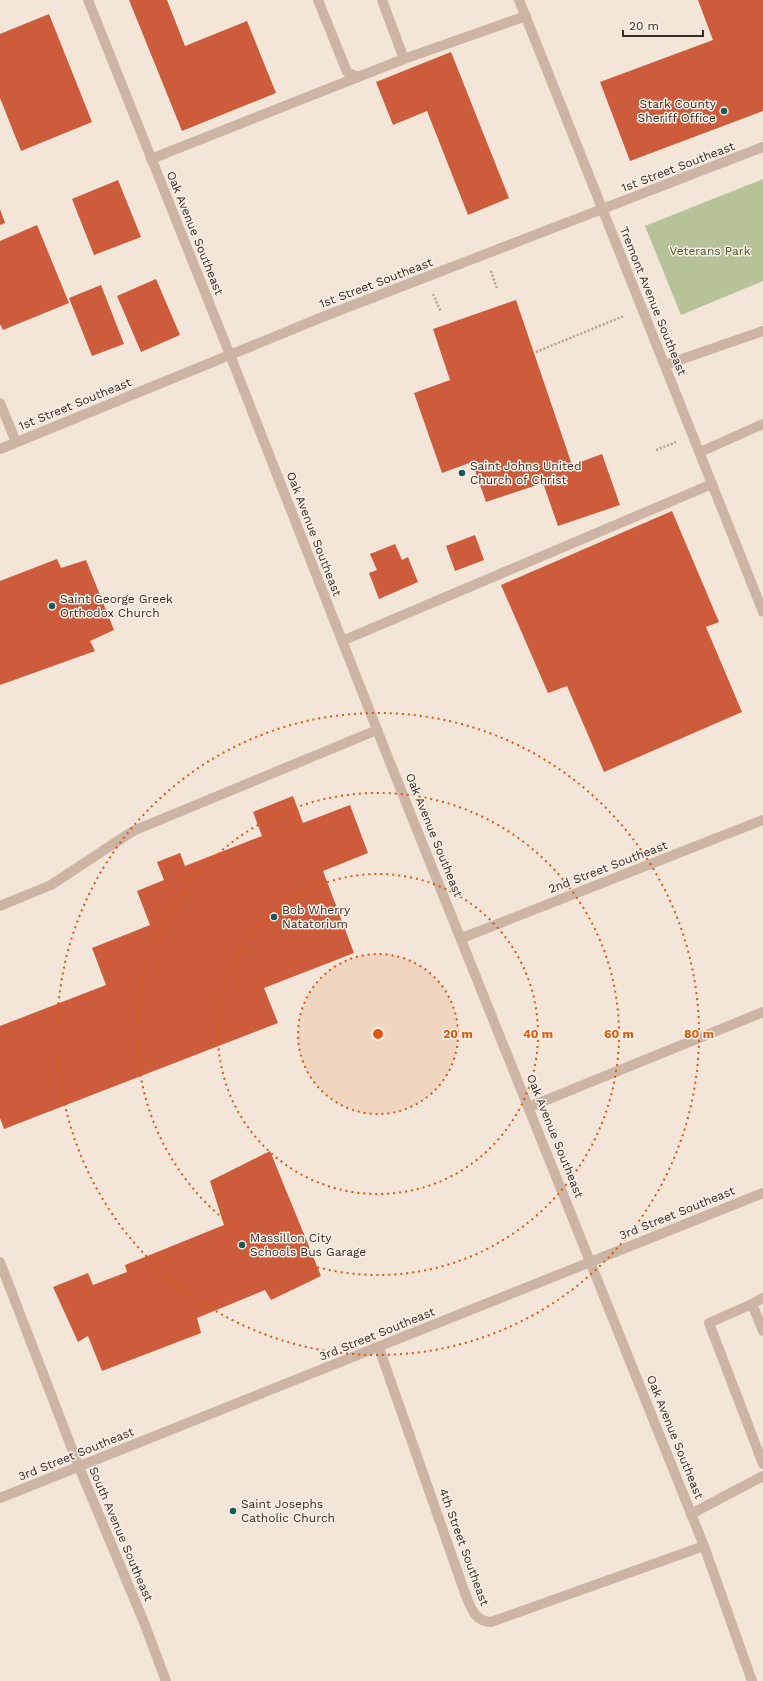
<svg xmlns="http://www.w3.org/2000/svg" width="763" height="1681" font-family="'Work Sans',sans-serif">
<rect width="100%" height="100%" fill="#f3e6d9"/>
<polygon fill="#b6c398" points="763,179 763,281 681,315 645,226"/>
<g fill="#cd5c3d">
<polygon points="129,0 167,0 185,46 247,21 276,93 182,131"/>
<polygon points="698,0 763,0 763,111 630,161 600,82 713,40"/>
<polygon points="49,14 92,122 21,151 0,98 0,34"/>
<polygon points="451,52 509,198 468,215 427,111 393,125 376,82"/>
<polygon points="118,180 141,237 94,255 72,199"/>
<polygon points="0,209 5,223 0,225"/>
<polygon points="37,225 69,303 3,330 0,324 0,241"/>
<polygon points="156,279 180,335 141,352 117,296"/>
<polygon points="101,285 124,344 92,356 69,298"/>
<polygon points="516,300 572,465 602,454 620,505 558,526 543,483 486,502 472,462 442,473 414,393 450,380 433,329"/>
<polygon points="672,511 719,622 706,627 742,712 604,772 567,686 548,693 501,585"/>
<polygon points="475,535 484,560 455,571 446,546"/>
<polygon points="395,544 402,560 408,557 418,582 379,599 369,573 377,570 370,554"/>
<polygon points="57,559 61,568 86,560 114,630 90,641 95,651 0,685 0,581"/>
<polygon points="293,796 303,823 350,805 368,853 323,871 354,953 264,988 278,1023 4,1129 0,1118 0,1026 106,985 92,948 150,925 137,891 164,880 157,862 180,853 185,866 262,836 253,812"/>
<polygon points="270,1151 321,1276 271,1300 265,1290 197,1318 201,1333 102,1371 88,1336 78,1342 53,1287 88,1273 93,1285 127,1272 125,1265 224,1225 210,1181"/>
</g>
<g fill="none" stroke-linecap="round" stroke-linejoin="round">
<g stroke="#b89f8f" stroke-width="2.5" stroke-dasharray="2 2" stroke-linecap="butt">
<polyline points="491,271 497,289"/>
<polyline points="433,294 441,312"/>
<polyline points="536,352 624,316"/>
<polyline points="656,450 676,442"/>
</g>
<g stroke="#ccb5a4" stroke-width="10">
<polyline points="88,0 230,355 385,750 704,1546 752,1681"/>
<polyline points="318,0 347,72 358,77 404,59 526,16"/>
<polyline points="382,0 404,59"/>
<polyline points="519,0 763,612"/>
<polyline points="151,159 358,77"/>
<polyline points="665,365 763,331"/>
<polyline points="0,403 16,442"/>
<polyline points="0,449 325,316 763,147"/>
<polyline points="700,452 763,424"/>
<polyline points="342,641 712,484"/>
<polyline points="0,906 51,885 133,831 377,730"/>
<polyline points="462,938 763,820"/>
<polyline points="529,1107 763,1012"/>
<polyline points="0,1262 79,1467 143,1620 166,1681"/>
<polyline points="752,1304 763,1298"/>
<polyline points="763,1331 752,1304 709,1323 763,1464"/>
<path d="M379,1348L466,1596C472,1610 475,1621 491,1622L704,1546"/>
<polyline points="0,1498 763,1193"/>
<polyline points="691,1514 763,1476"/>
</g>
</g>
<circle cx="378" cy="1034" r="80" fill="#df570d" fill-opacity=".12"/>
<g fill="none" stroke="#df570d" stroke-width="2" stroke-dasharray="2 4">
<circle cx="378" cy="1034" r="80"/>
<circle cx="378" cy="1034" r="160"/>
<circle cx="378" cy="1034" r="241"/>
<circle cx="378" cy="1034" r="321"/>
</g>
<g fill="#19585b" stroke="#faf0e6" stroke-width="1.5">
<circle cx="724" cy="111" r="4"/>
<circle cx="462" cy="473" r="4"/>
<circle cx="52" cy="606" r="4"/>
<circle cx="274" cy="917" r="4"/>
<circle cx="242" cy="1245" r="4"/>
<circle cx="233" cy="1511" r="4"/>
</g>
<g text-anchor="middle" stroke-width="3" stroke-linejoin="round" paint-order="stroke">
<g font-size="12" fill="#372b26" stroke="#faf0e6" text-anchor="start">
<text x="716" y="108" text-anchor="end">Stark County<tspan x="716" dy="14">Sheriff Office</tspan></text>
<text x="470" y="470">Saint Johns United<tspan x="470" dy="14">Church of Christ</tspan></text>
<text x="60" y="603">Saint George Greek<tspan x="60" dy="14">Orthodox Church</tspan></text>
<text x="282" y="914">Bob Wherry<tspan x="282" dy="14">Natatorium</tspan></text>
<text x="250" y="1242">Massillon City<tspan x="250" dy="14">Schools Bus Garage</tspan></text>
<text x="241" y="1508">Saint Josephs<tspan x="241" dy="14">Catholic Church</tspan></text>
</g>
<g font-size="12" fill="#372b26" stroke="#faf0e6">
<text transform="translate(678 167) rotate(-21)" y="4">1st Street Southeast</text>
<text transform="translate(195 233) rotate(68)" y="4">Oak Avenue Southeast</text>
<text transform="translate(376 283) rotate(-21)" y="4">1st Street Southeast</text>
<text transform="translate(653 301) rotate(68)" y="4">Tremont Avenue Southeast</text>
<text transform="translate(75 404) rotate(-22)" y="4">1st Street Southeast</text>
<text transform="translate(314 534) rotate(69)" y="4">Oak Avenue Southeast</text>
<text transform="translate(434 835) rotate(68)" y="4">Oak Avenue Southeast</text>
<text transform="translate(608 867) rotate(-21)" y="4">2nd Street Southeast</text>
<text transform="translate(555 1136) rotate(68)" y="4">Oak Avenue Southeast</text>
<text transform="translate(677 1213) rotate(-22)" y="4">3rd Street Southeast</text>
<text transform="translate(377 1334) rotate(-22)" y="4">3rd Street Southeast</text>
<text transform="translate(675 1437) rotate(68)" y="4">Oak Avenue Southeast</text>
<text transform="translate(76 1454) rotate(-22)" y="4">3rd Street Southeast</text>
<text transform="translate(121 1534) rotate(67)" y="4">South Avenue Southeast</text>
<text transform="translate(464 1547) rotate(70)" y="4">4th Street Southeast</text>
</g>
<g font-size="12" fill="#475629" stroke="#faf0e6">
<text x="710" y="255">Veterans Park</text>
</g>
</g>
<circle cx="378" cy="1034" r="6" fill="#df570d" stroke="#faf0e6" stroke-width="2"/>
<g font-size="12" text-anchor="middle" font-weight="bold" fill="#df570d" stroke="#faf0e6" stroke-width="3" stroke-linejoin="round" paint-order="stroke">
<text x="458" y="1038">20 m</text>
<text x="538" y="1038">40 m</text>
<text x="619" y="1038">60 m</text>
<text x="699" y="1038">80 m</text>
</g>
<path d="M623 30v6h80v-6" fill="none" stroke="#372b26" stroke-width="2"/>
<text x="629" y="30" font-size="12" fill="#372b26" stroke="#faf0e6" stroke-width="3" paint-order="stroke">20 m</text>
</svg>
